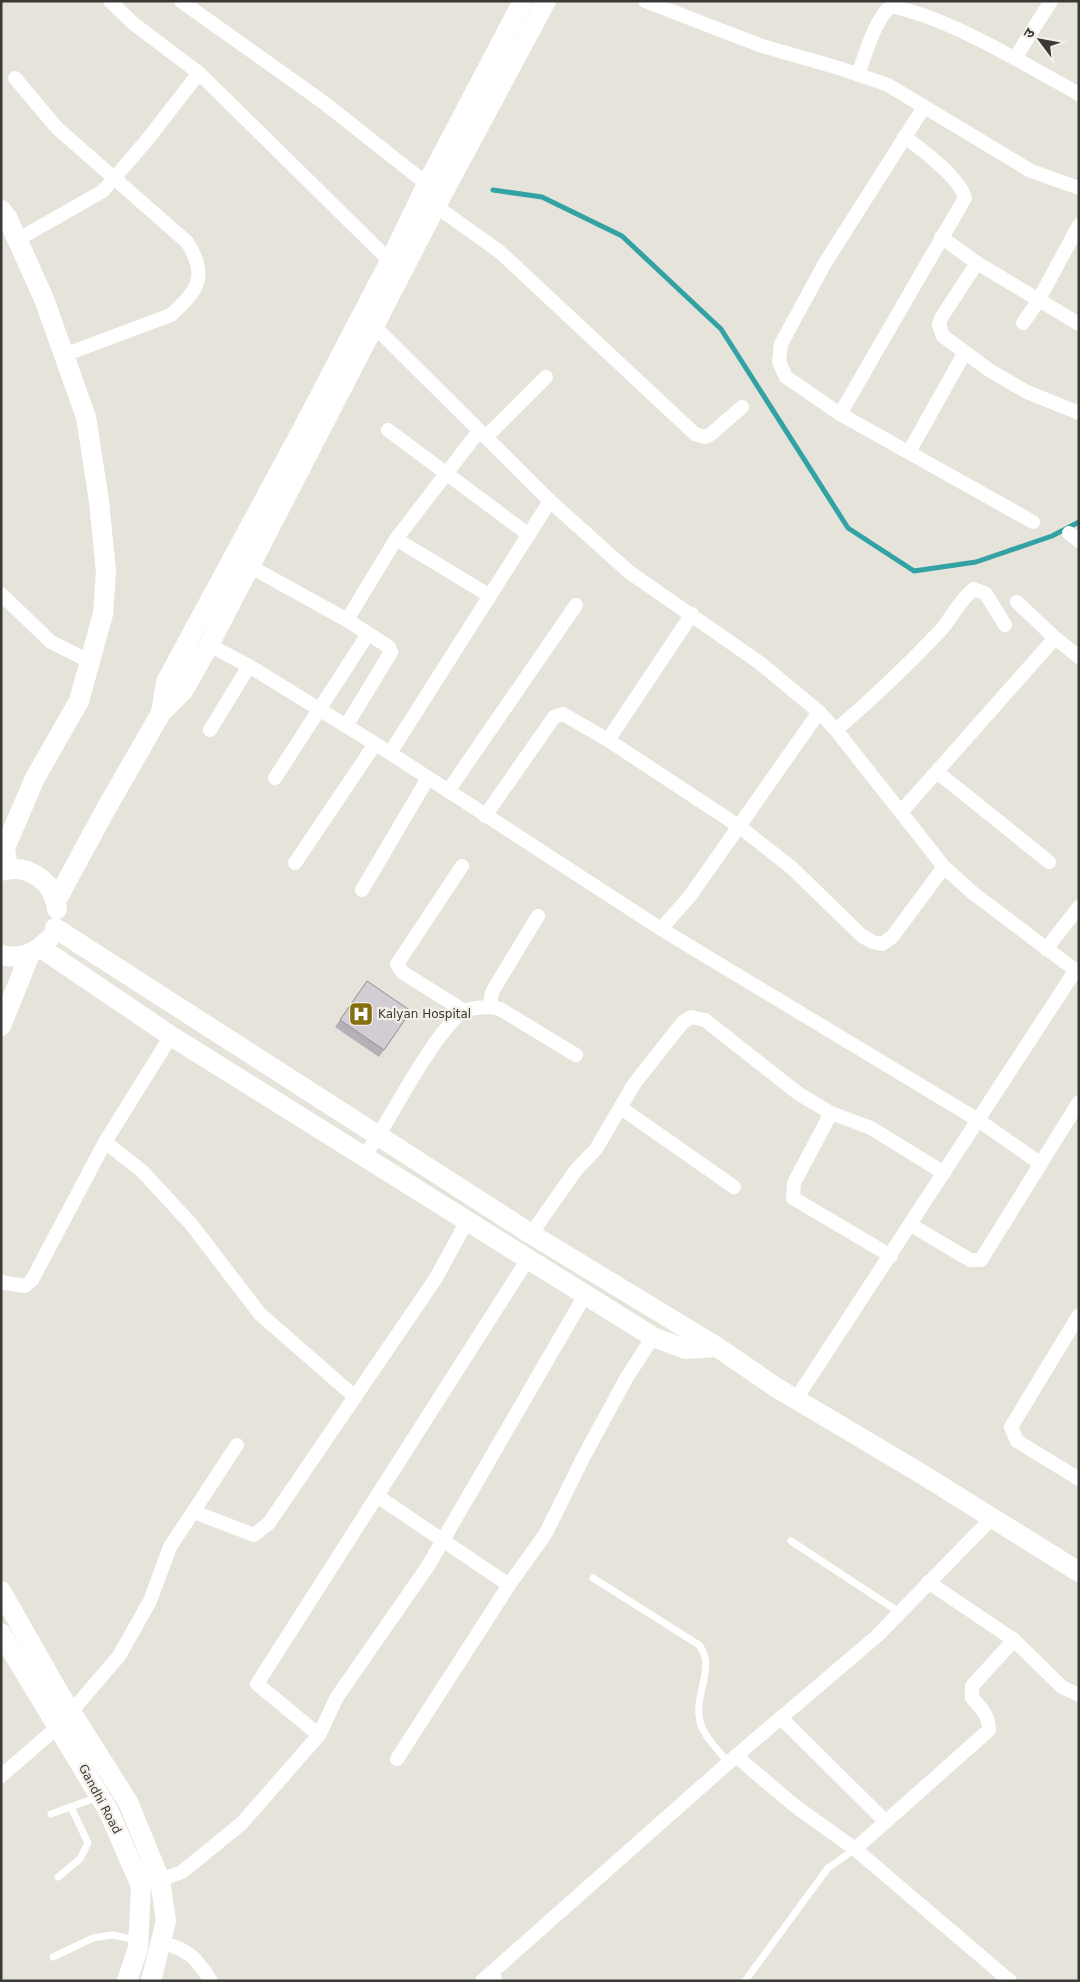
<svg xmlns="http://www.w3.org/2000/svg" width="1080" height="1982" font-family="'DejaVu Sans','Noto Sans Devanagari',sans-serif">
<rect width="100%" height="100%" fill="#e6e3da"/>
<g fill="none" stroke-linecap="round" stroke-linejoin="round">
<polyline stroke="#32a2a4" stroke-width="5" points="493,190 542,197 622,236 721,329 848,528 914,571 976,562 1052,536 1079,522"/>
<g stroke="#fff" stroke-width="7">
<polyline points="791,1541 899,1612"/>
<path d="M593,1578L699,1645C717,1667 693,1695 700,1721C703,1736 719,1751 729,1763"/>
<polyline points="51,1814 98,1797"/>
<polyline points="58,1877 80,1859 88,1843 71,1807"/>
<polyline points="53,1957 93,1938 112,1935 137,1940"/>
<polyline points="496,1968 499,1981"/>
<polyline points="745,1981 828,1868 855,1849"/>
</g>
<g stroke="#fff" stroke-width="14">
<polyline points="110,1 134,24 199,73 396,267"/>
<polyline points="181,1 323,102 427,184"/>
<polyline points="645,1 762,46 839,68 888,85 1031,171 1079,188"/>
<polyline points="1015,58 1051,1"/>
<path d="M858,75C865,55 875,19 891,6C954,20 1022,63 1079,94"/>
<path d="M15,78L57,128L187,242C208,275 199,290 171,315L64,355"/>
<path d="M904,137C922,149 959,177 965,198L840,414L786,377L779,362L781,344L825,263L924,107"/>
<polyline points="430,202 500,252 695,434 705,437 711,434 742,407"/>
<polyline points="941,237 977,263 1079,324"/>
<polyline points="17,240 103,191 147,140 199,73"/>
<polyline points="977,263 941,318 939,325 943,336 989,370 1027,392 1079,413"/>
<polyline points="1023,323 1037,303 1079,225"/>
<polyline points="375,327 550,501 629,572 760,663 819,712 836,730 944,867 973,893 1079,973"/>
<polyline points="840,414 1033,522"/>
<polyline points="388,430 529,535"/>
<polyline points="486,437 546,377"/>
<polyline points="909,452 965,352"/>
<polyline points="1069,533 1079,541"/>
<polyline points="396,539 490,596"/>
<polyline points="251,567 347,620 389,647 391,652 346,726"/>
<polyline points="1,594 51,642 91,662"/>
<polyline points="1017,602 1055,638 1079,657"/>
<polyline points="347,620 396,539 479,431"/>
<polyline points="209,645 249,666 390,753 661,929 690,896 819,712"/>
<polyline points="210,730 249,666"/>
<path d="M836,730C872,699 907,666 940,631C952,618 959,600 974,589L986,594L1005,625"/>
<polyline points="608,740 692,614"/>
<polyline points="390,753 550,501"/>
<polyline points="937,772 1049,862"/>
<polyline points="275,778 368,634"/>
<polyline points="448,791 576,605"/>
<polyline points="901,812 1055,638"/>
<polyline points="485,816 554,717 563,714 608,740 740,827 792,868 862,936 873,942 882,944 892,937 944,867"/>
<polyline points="295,863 375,744"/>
<polyline points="462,866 397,964 402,972 464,1011"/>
<polyline points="362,890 428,778"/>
<polyline points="661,929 978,1120 1041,1164"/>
<polyline points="1046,949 1079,907"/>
<polyline points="490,1007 492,992 538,916"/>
<polyline points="621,1108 734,1187"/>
<polyline points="831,1113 794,1183 793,1198 891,1256"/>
<polyline points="105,1142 142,1171 191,1224 260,1314 355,1397"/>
<path d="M364,1157C393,1116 413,1070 444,1031C450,1025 455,1016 463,1012C472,1007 490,1006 500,1009L576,1055"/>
<polyline points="911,1225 970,1260 981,1260 1079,1102"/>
<polyline points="531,1234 576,1170 596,1149 634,1084 683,1022 691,1017 705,1020 799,1094 831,1113 871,1128 944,1173"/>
<polyline points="1,1282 25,1286 32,1280 105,1142 171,1036"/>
<polyline points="1079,1315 1011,1427 1017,1441 1079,1479"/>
<polyline points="796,1399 1075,971"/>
<polyline points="377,1496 509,1585"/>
<polyline points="194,1512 254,1535 269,1523 436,1278 467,1221"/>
<polyline points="928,1582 1014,1640"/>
<polyline points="781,1718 886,1822"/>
<polyline points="319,1735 257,1684 528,1259"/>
<polyline points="736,1756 795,1806 855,1849 1010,1981"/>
<polyline points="397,1759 509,1585 546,1533 583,1458 627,1377 653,1337"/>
<polyline points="1,1776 59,1726 119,1656 150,1601 170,1547 237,1445"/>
<path d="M855,1849L989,1730C989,1715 981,1708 972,1698V1686L1014,1640L1062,1687L1079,1695"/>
<polyline points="160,1880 182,1872 242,1823 319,1735 337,1697 428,1566 585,1295"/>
<path d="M161,1943C188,1948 197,1959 211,1981"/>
<polyline points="482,1981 736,1756 877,1636 992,1518"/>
</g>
<g stroke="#fff" stroke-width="20">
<polyline points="1,210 8,219 44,299 86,417 99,501 106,572 103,614 79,701 35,778 5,848 8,869"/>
<polyline points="161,713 166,682 301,432 390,261 427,184 523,1"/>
<path d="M1,871C28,863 54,881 57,909"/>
<polyline points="56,901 107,807 161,713 183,691 209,645 436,206 546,1"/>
<polyline points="55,928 531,1234 717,1347 777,1388 920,1473 1079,1572"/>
<polyline points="41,948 171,1036 653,1337 685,1349 717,1347"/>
<path d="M1,955C21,960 36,953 49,939"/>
<polyline points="1,1026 30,954"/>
<polyline points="1,1591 56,1688 128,1802 160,1880 166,1921 151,1981"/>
<polyline points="1,1633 108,1810 141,1886 138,1948 127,1981"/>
</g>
</g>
<polygon fill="#b5afb6" points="367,981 411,1011 379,1057 335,1027"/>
<polygon fill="#d2ccd4" stroke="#938f94" points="367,981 411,1011 384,1050 340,1020"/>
<defs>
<symbol id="hospital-square" viewBox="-11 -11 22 22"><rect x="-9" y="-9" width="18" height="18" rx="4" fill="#84700f" stroke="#f3f0e7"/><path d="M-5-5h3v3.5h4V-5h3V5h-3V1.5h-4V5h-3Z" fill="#fff"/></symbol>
</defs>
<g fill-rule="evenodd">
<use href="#hospital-square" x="347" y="1000" width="28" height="28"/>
</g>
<g text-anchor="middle" stroke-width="4.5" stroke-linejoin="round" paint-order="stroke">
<g font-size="12" fill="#3a3936" stroke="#f3f0e7" text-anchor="start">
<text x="378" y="1018">Kalyan Hospital</text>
</g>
<g font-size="12" fill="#3a3936" stroke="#f3f0e7">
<text transform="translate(100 1799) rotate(62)" y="4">Gandhi Road</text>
</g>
</g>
<rect width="1080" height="1982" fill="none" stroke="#3a3936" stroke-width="5"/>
<g transform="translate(1040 40) rotate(302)" stroke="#f3f0e7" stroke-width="4" paint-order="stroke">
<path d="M0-4L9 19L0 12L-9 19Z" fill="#3a3936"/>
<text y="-8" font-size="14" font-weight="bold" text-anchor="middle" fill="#3a3936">उ</text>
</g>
</svg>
